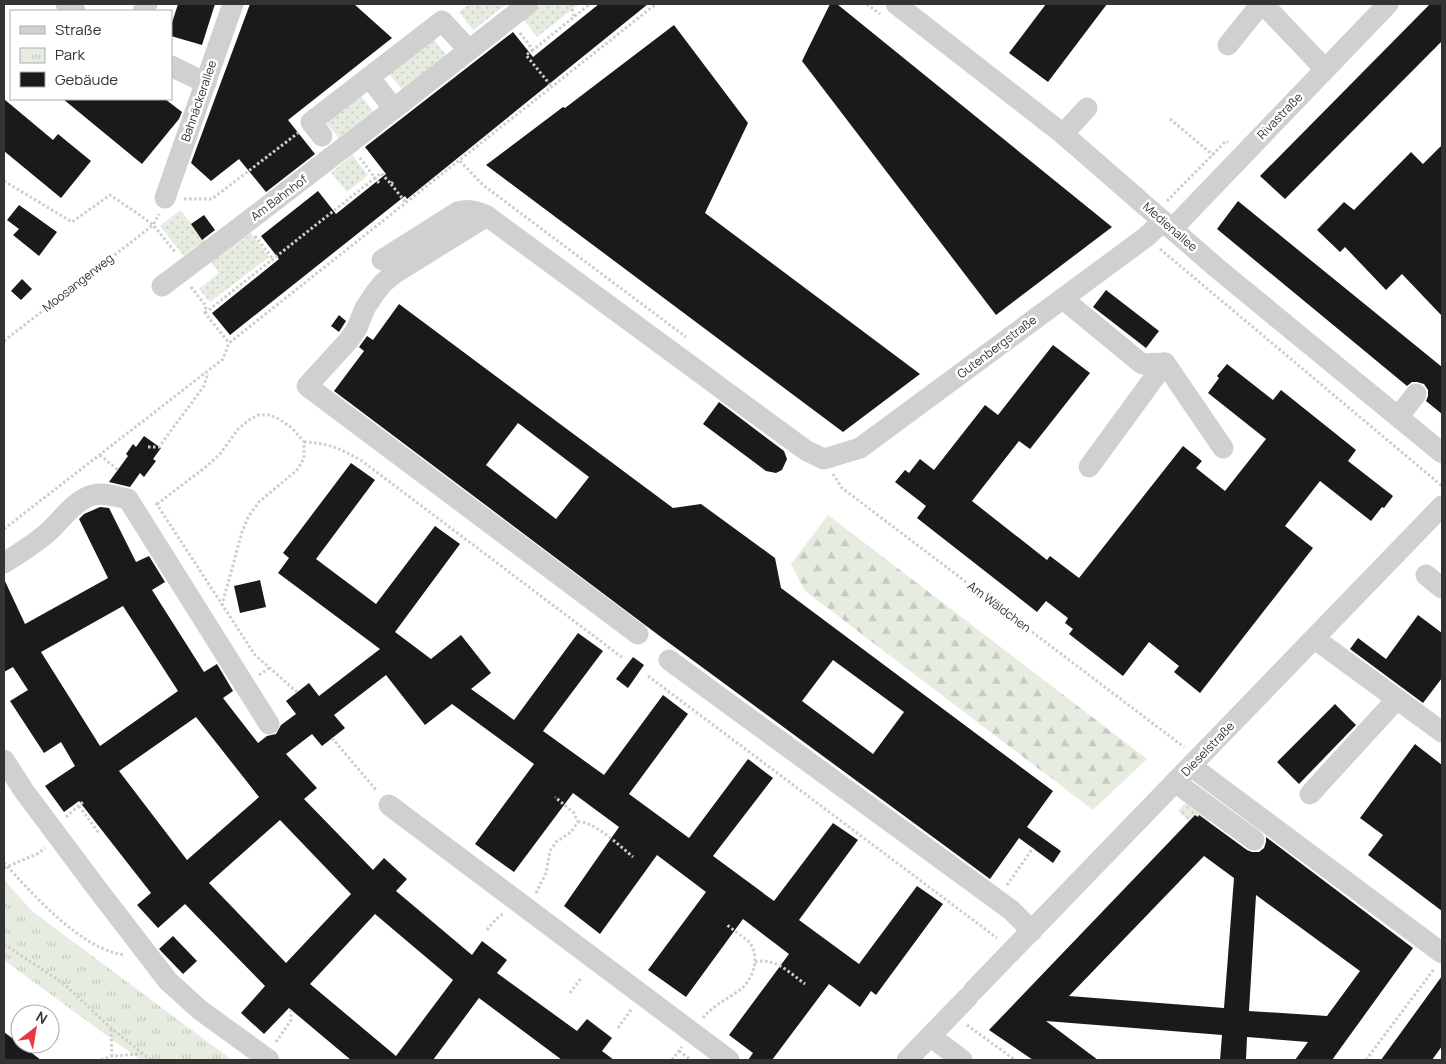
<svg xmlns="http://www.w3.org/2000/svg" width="1446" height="1064" font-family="Manrope,sans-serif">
<defs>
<pattern id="grass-dots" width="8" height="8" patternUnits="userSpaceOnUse" patternTransform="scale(1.25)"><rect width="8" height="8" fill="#e6ecdf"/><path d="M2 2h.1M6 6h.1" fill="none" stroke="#c6cbc0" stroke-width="1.8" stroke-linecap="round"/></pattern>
<pattern id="forest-firs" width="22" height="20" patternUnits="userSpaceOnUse" patternTransform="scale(1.25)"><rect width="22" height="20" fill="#e6ecdf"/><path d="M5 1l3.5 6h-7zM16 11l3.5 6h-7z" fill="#c6cbc0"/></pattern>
<pattern id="park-tufts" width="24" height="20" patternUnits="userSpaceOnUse" patternTransform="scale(1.25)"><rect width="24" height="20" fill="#e6ecdf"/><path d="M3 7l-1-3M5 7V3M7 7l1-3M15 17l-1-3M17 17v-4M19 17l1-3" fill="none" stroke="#c6cbc0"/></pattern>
</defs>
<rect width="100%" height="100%" fill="#fff"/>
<g fill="url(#grass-dots)">
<polygon points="469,4 507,4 473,30 459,12"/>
<polygon points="542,4 579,4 537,37 523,19"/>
<polygon points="432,37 447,56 403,91 388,72"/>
<polygon points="358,92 373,111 339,138 324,120"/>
<polygon points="352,155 368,175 347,192 331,173"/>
<polygon points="180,210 208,244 201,249 198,245 184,256 160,226"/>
<polygon points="248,229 269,257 210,302 199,289 219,273 210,260"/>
<polygon points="1186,802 1211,820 1207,824 1195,815 1189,821 1178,811"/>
</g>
<polygon fill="url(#forest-firs)" points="828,515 1147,759 1093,810 805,591 791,564"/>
<polygon fill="url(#park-tufts)" points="4,880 32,911 232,1060 140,1060 4,960"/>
<g fill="#1a1a1a" fill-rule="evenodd">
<polygon points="178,4 215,4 202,45 171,36 171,26"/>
<polygon points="250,4 354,4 392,38 288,120 315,154 266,192 239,159 211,181 191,163"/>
<polygon points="599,4 648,4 407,199 405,196 230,335 212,313 279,259 261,236 318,191 336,214 386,174 365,147 513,32 533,57"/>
<polygon points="830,4 837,4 1112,227 996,315 802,61"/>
<polygon points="1046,4 1107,4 1048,82 1009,53"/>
<polygon points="1430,4 1442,4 1442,41 1285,199 1260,176"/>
<polygon points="674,25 748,123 705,213 920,374 843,432 486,165 563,107 565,108"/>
<polygon points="4,99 53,140 58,134 91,161 61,198 4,151"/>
<polygon points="63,99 165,99 182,112 179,119 142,164"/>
<polygon points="1442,145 1442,316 1402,274 1386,290 1345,247 1340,252 1317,230 1344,202 1354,210 1411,152 1423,164"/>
<polygon points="1238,201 1442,367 1442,414 1426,401 1428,396 1428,390 1424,384 1417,382 1412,382 1407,386 1217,229"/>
<polygon points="19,205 57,232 39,256 13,235 19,229 7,220"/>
<polygon points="204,215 215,230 202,240 191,224"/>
<polygon points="22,279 32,289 21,300 11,291"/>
<polygon points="1106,290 1159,331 1146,348 1093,307"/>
<path d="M399,304L673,508L701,504L775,558L781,588L1053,791L1027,827L1061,851L1053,863L1019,838L990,879L657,634L334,391L364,351L359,347L367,336L373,340ZM518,423L589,477L556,519L486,465ZM833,660L904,712L873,754L802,701Z"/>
<polygon points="339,315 346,321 339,332 331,326"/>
<polygon points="1053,345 1090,373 1030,449 1019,441 972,501 1047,560 1050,556 1079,578 1183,446 1202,461 1196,468 1225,491 1266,439 1208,393 1219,378 1217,376 1227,364 1273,400 1281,390 1356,450 1348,461 1393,496 1384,508 1382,507 1371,521 1320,481 1285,526 1313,548 1200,693 1174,672 1179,666 1149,642 1123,676 1069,634 1073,629 1065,623 1068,618 1046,601 1037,612 917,518 926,506 895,482 905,470 909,473 920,459 934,470 985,405 998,415"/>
<polygon points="719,402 784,451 787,459 782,470 776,473 766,471 703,424"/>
<polygon points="144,436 161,448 153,459 156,461 144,477 140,473 130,487 109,482 128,456 126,454 133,444 136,447"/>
<path d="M351,463L375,480L316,559L376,604L435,526L460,544L395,632L431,659L461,635L491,673L471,689L514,720L578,633L603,651L543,731L604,775L663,695L688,714L629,794L689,838L748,759L773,778L713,856L774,901L833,823L858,840L799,920L859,964L917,886L943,904L876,995L871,991L860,1007L829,984L772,1060H748L753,1053L729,1035L789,954L743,919L686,997L648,970L706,892L657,855L600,934L564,906L619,827L573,793L514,872L475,844L534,764L452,704L425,725L386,675L334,715L345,728L322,746L312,734L286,754L317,788L304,799L373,870L384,858L407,879L396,891L472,955L482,941L507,960L497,973L577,1031L587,1019L612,1038L602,1051L614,1060H562L479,998L433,1060H351L289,1008L264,1034L241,1013L265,986L185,904L158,928L137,905L151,893L79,801L64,812L45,786L75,766L61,742L44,753L10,701L28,690L13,667L4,672V579L25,624L108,578L79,519L84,514L100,507L109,508L136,562L149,556L165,582L152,590L204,672L217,664L233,691L223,698L258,743L267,736L276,734L281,725L296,714L286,701L309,683L319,696L380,649L278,573L289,558L283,553ZM123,606L178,691L100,746L41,652ZM196,717L259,797L187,860L119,771ZM280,820L351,894L286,963L209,883ZM375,914L453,980L396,1056L310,984Z"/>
<polygon points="260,580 266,607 240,613 234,586"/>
<polygon points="1418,615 1442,633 1442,678 1423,703 1350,649 1358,638 1386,659"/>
<polygon points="633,657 644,665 628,688 616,679"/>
<polygon points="1335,704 1356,725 1299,784 1277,762"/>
<polygon points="1415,744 1442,765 1442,911 1368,855 1383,835 1360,818"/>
<path d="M1195,815L1198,817L1199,815L1247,850L1252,852H1259L1264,848L1266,842V837L1413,948L1332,1060H1295L1308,1042L1247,1037L1246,1060H1220L1222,1035L1046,1021L1098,1060H1033L989,1030ZM1204,856L1234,878L1224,1008L1069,996ZM1256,895L1360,971L1327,1016L1249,1011Z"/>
<polygon points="173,936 197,961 183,974 159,949"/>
<polygon points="1442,976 1442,1046 1432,1060 1381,1060"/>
<polygon points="4,1032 41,1060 4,1060"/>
</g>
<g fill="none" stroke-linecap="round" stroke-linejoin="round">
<g stroke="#cdcdcd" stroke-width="3" stroke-dasharray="2.5 2.5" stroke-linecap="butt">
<polyline points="571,4 574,17"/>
<polyline points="867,4 880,14"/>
<polyline points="520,33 533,50 590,4"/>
<polyline points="533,50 526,55 552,87"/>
<polyline points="1170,119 1213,155"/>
<polyline points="460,161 483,185 686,337"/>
<polyline points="4,181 72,222 110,195 137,213 153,225 176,253"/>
<polyline points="379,183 375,178 381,173 391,184 393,182"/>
<polyline points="391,184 406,203"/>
<polyline points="184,199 212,199 298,133"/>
<polyline points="1167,201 1226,141 1228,142"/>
<polyline points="255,236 273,259"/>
<polyline points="1160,249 1442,486"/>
<polyline points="191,287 206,306 205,313 229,343"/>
<polyline points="205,313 375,178 360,158"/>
<polyline points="4,341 153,225 159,214"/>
<path d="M304,442C329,443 341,449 362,461L623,658"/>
<polyline points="148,447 159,447 204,386 207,376 205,373"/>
<polyline points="100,455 118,470"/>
<polyline points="833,474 842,488 1184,747"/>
<polyline points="156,503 255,655 297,692"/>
<polyline points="157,504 207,466 220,454 238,429 249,420 258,415 269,415 279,419 292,428 304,442 304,458 297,470 259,502 248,517 242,532 222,605"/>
<polyline points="4,529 223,359 229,343 656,4"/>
<polyline points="259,675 269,668"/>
<polyline points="648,676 997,938"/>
<polyline points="332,738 377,791"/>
<polyline points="79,806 99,833"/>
<polyline points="66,817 84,801"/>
<path d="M578,822C593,820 621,847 633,857"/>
<path d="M4,863C32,893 81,950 125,955"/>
<polyline points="4,868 37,854 45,848"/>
<polyline points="1007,885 1033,848"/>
<polyline points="536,893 546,873 550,851 556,842 571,832 578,822 574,813 555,797"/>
<polyline points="487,930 496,919 504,913"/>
<polyline points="4,944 64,984 111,1028 151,1060"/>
<path d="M755,962C775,957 790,973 805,984"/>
<polyline points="570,993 582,977"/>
<path d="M703,1018C713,1006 725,1000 737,992C753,982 762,956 748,941C741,935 733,930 726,924"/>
<polyline points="967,1025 1015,1060"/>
<polyline points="618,1028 631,1010"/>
<polyline points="111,1029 112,1060"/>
<polyline points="276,1042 291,1020 291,1010"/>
<polyline points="679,1051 691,1060"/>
<polyline points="101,1060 112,1056 141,1054"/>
<polyline points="672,1060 682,1047"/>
<polyline points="1366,1060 1434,969"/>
</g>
<g stroke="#d0d0d0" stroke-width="21">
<polyline points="66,4 75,11"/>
<polyline points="896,4 1063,134 1218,269 1442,453"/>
<polyline points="1263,4 1325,69"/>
<polyline points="143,11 147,4"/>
<polyline points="1228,45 1261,4"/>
<polyline points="171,66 206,83"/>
<polyline points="369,77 394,109"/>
<polyline points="1063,134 1087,108"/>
<polyline points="322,136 311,122 442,21 469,50"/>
<polyline points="165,198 233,4"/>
<polyline points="487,216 395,273 383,283 375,293 365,308 357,328 349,340 307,386 638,634"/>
<polyline points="1172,229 1388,4"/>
<path d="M382,260L458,212C469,209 477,211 487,216L793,441L807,451L824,459L860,448L1146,237L1163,221"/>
<path d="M162,286C285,194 407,99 528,4"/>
<polyline points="1063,299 1142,364 1165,363"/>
<polyline points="1165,363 1223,448"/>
<polyline points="1399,416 1416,394"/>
<polyline points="1089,467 1165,363"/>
<path d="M4,563C18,554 33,545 46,534C60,522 74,500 93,495C104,492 118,497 128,499L269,724"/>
<polyline points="1426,575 1442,588"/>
<polyline points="1315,639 1442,732"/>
<polyline points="669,660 1011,910 1032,931"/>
<polyline points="4,760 24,791 95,886 168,981 200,1010 269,1060"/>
<polyline points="1191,766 1442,953"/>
<polyline points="1175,782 1254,840"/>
<polyline points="1310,794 1396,700"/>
<polyline points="389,805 729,1060"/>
<polyline points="973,991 1442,506"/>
<polyline points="930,1036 962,1060"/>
<polyline points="907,1060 968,997"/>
</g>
</g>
<g text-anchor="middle" stroke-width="5" stroke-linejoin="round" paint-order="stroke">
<g font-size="12" fill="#333" stroke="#fff">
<text transform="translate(199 101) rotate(-71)" y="4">Bahnäckerallee</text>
<text transform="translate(1280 116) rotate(-46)" y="4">Rivastraße</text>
<text transform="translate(279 198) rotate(-37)" y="4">Am Bahnhof</text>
<text transform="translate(1170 227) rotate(41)" y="4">Medienallee</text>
<text transform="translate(78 283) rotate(-38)" y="4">Moosangerweg</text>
<text transform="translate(997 347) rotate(-37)" y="4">Gutenbergstraße</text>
<text transform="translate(999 607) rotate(37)" y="4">Am Wäldchen</text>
<text transform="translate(1208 749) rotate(-46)" y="4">Dieselstraße</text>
</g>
</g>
<rect width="1446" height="1064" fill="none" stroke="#333333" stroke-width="10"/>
<rect x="10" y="10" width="162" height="90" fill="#ffffff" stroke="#adadad"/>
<rect x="20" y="26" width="25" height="8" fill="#d0d0d0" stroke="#adadad"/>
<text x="55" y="35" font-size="15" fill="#333333">Straße</text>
<rect x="20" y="48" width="25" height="15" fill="url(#park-tufts)" stroke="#adadad"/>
<text x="55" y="60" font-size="15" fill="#333333">Park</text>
<rect x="20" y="72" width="25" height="15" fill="#1a1a1a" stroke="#adadad"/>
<text x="55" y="85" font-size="15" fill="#333333">Gebäude</text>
<g transform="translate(35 1029) rotate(31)"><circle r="24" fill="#ffffff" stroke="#adadad"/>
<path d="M0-4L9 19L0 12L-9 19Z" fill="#e63946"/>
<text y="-8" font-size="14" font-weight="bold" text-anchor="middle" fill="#333333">N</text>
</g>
</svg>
